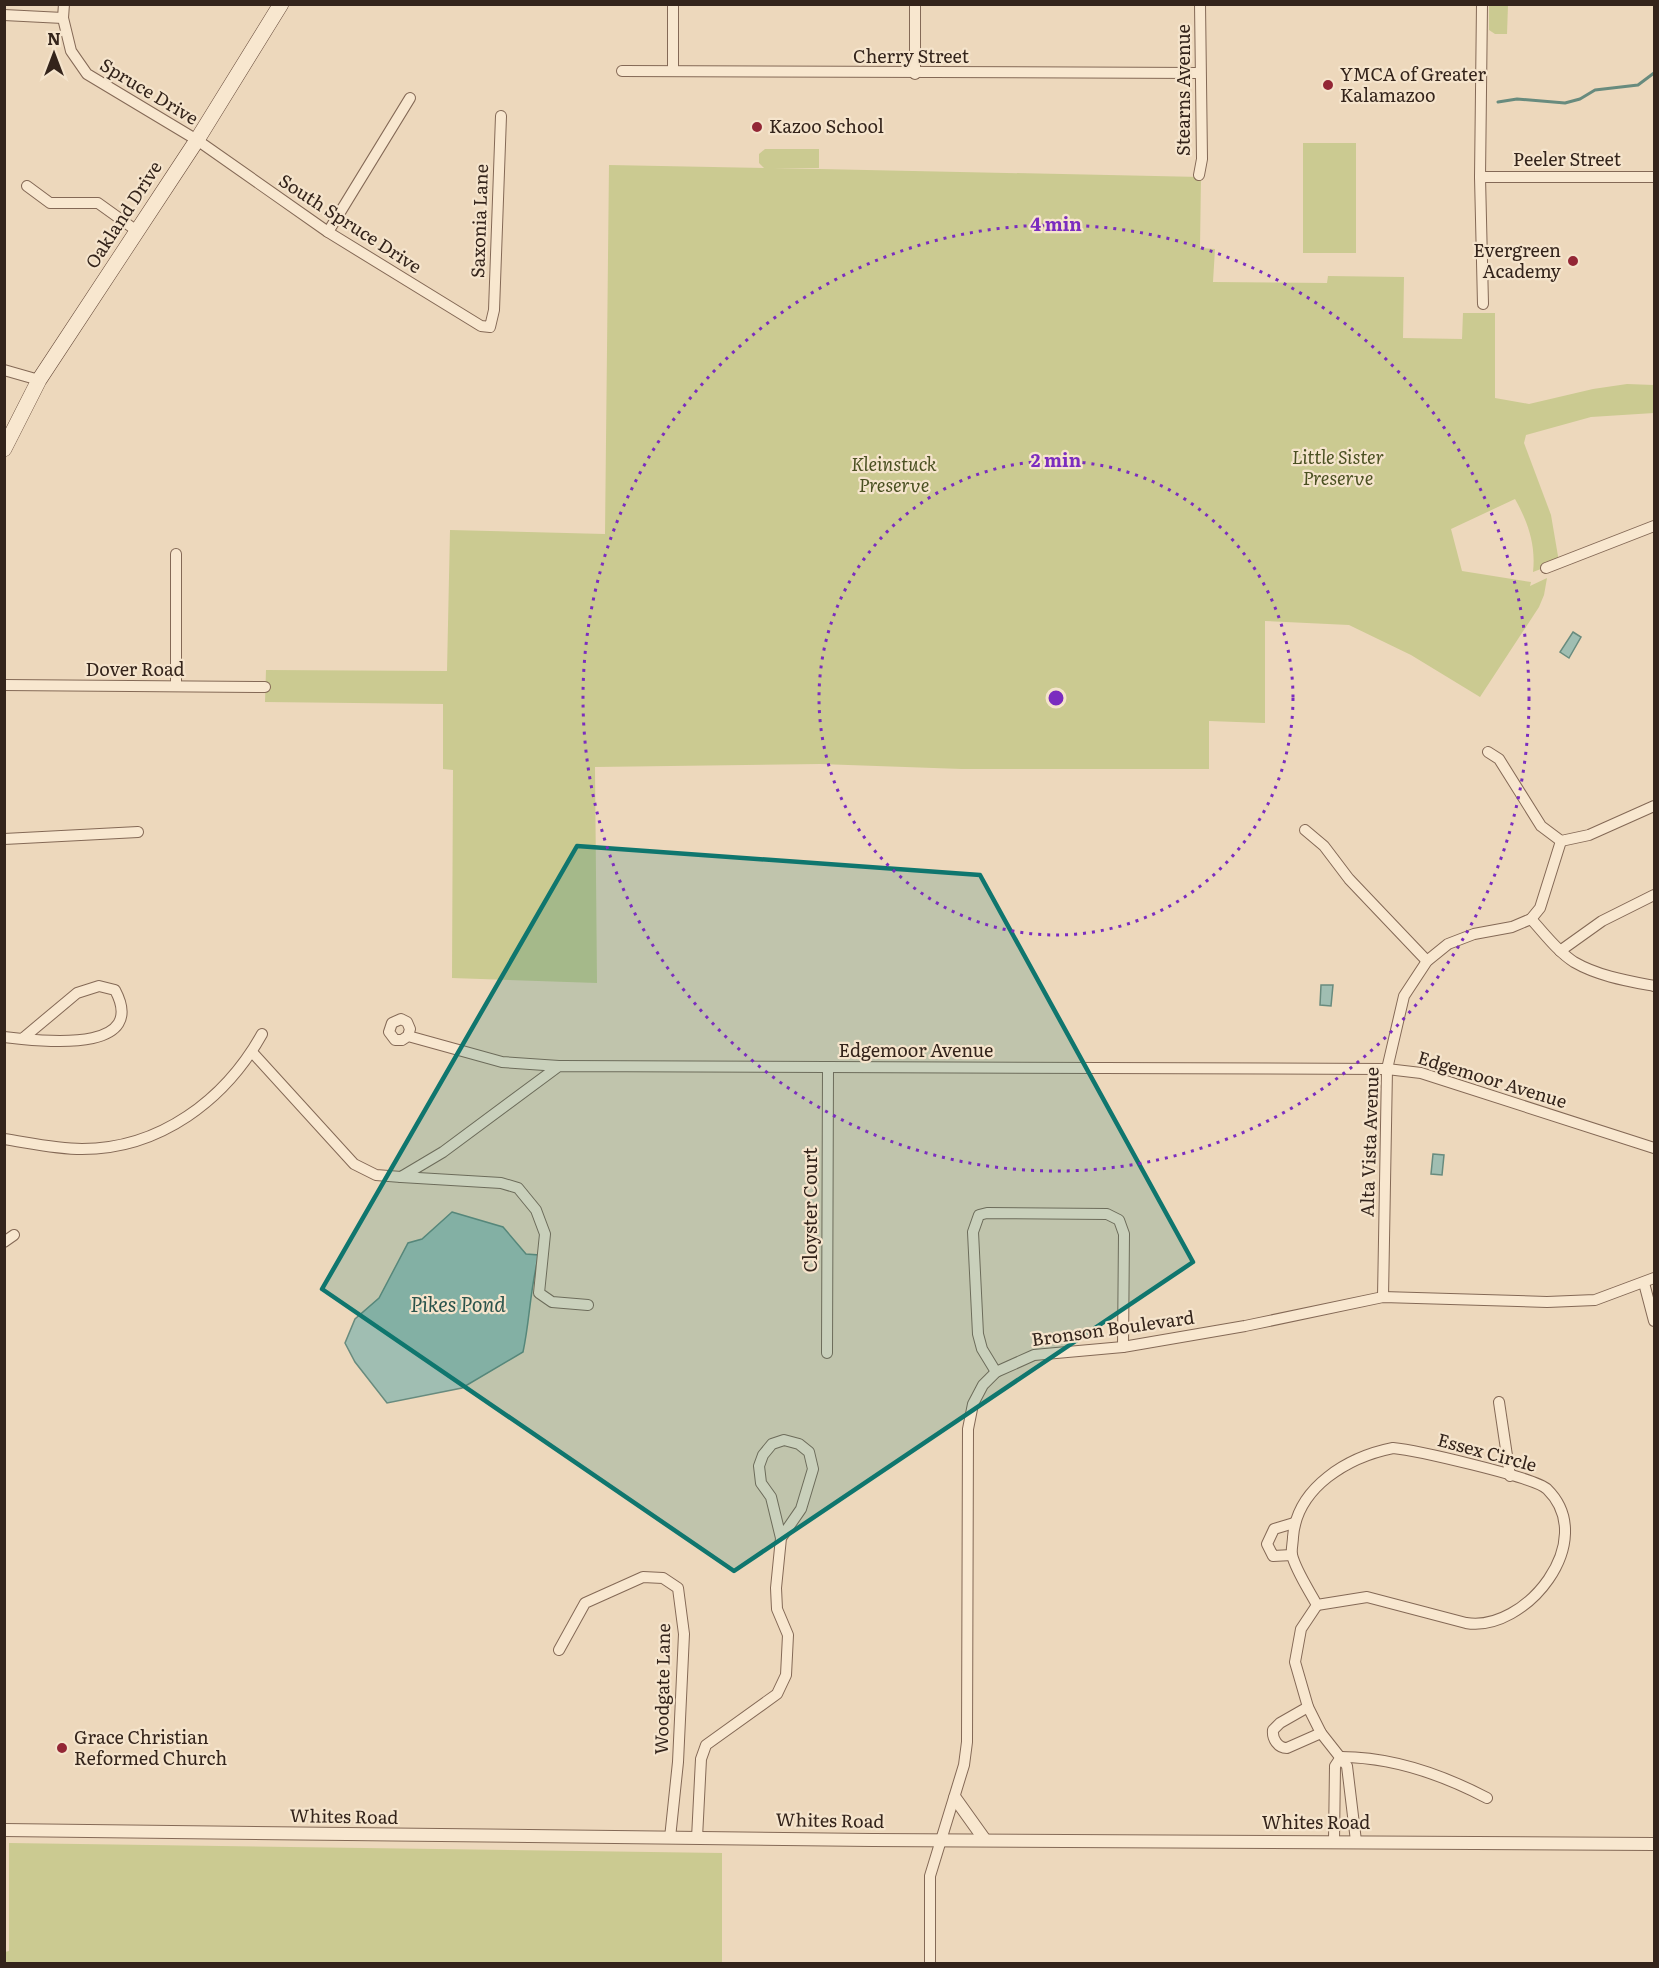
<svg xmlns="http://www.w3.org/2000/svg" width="1659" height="1968" font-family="Literata,serif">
<rect width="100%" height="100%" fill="#edd8bc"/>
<g fill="#cbca91">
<polygon points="1489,5 1508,5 1507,34 1495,34 1489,30"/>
<rect x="1303" y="143" width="53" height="110"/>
<path d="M765,149H819V168H773L1201,177L1200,248L1215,249L1213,282L1327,283L1328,276L1404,277L1403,338L1462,339L1463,313H1495V398L1529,404L1593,389L1627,384L1654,385V413L1591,417L1526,435L1524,443L1551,515L1559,562L1533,572C1536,545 1528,522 1515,499L1451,529L1462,571L1531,582L1530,586L1547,578L1544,595L1539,607L1480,697L1411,655L1349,625L1265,621V723L1209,721V769H962L820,764L595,767L597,983L452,978L453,770L443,769V704L265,702L266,670L447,671L450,530L605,534L609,165L764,168L759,163V154Z"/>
<polygon points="9,1843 722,1853 722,1963 5,1963 5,1952 9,1951"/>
</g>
<g fill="#a0beb2" stroke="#688b7e" stroke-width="1.5">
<polygon points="1573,632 1581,637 1569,658 1560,652"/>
<polygon points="1321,985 1333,985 1331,1006 1320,1005"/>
<polygon points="1433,1154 1444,1155 1442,1175 1431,1174"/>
<path d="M452,1212L503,1227L526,1254L539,1255C530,1287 530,1320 523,1352L462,1388L387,1403L355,1362L345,1343L355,1319L379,1298L408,1243L422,1239Z"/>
</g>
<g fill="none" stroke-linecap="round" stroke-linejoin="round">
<polyline stroke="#688b7e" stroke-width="3" points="1498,102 1517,99 1565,103 1580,99 1595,90 1638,85 1654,73"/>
<defs>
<g id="minor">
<polyline points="64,4 63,18 71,51 87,74 197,140 328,232 481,326 490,327 494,310 501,116"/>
<polyline points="915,4 915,74"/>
<polyline points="1482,4 1480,177 1483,304"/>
<polyline points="4,15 63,18"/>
<polyline points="622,71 1200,73"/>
<polyline points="673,71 673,4"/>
<polyline points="1199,175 1202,159 1200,4"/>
<polyline points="1480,177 1654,177"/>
<polyline points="27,186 50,203 98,203 137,231"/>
<polyline points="328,232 410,98"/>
<polyline points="4,370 39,380"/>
<polyline points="1546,568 1654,526"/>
<polyline points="4,685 265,687"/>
<polyline points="176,686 176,554"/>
<polyline points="1488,752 1499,759 1541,826 1561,841 1589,835 1654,806"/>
<polyline points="1305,830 1324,846 1349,879 1427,961"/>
<polyline points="4,839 138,832"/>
<path d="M1531,919C1544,933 1557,951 1574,962C1598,976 1628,981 1654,986"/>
<polyline points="1560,951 1602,921 1654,895"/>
<polyline points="408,1036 410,1029 407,1022 401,1019 392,1023 389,1032 395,1040 402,1040 408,1036 502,1062 559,1066"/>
<path d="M4,1037L22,1039L77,993L99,986L115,990C147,1050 54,1042 22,1039"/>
<polyline points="252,1052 354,1164 376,1175 401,1177 443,1152 559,1066 1387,1069 1421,1073 1654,1148"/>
<path d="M4,1139C30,1143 56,1149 82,1149C160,1149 225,1100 262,1034"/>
<polyline points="401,1177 501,1183 518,1188 536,1210 545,1234 539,1293 552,1302 588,1305"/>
<polyline points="4,1242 14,1235"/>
<polyline points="1644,1283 1654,1321"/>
<polyline points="1383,1297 1387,1069 1404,996 1427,961 1448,944 1474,934 1512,927 1531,919 1540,908 1561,841"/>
<polyline points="827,1353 828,1067"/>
<polyline points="996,1372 982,1349 978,1334 973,1232 979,1215 987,1213 1107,1214 1119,1220 1124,1234 1123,1347"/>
<polyline points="1499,1402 1510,1476"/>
<path d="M1393,1448C1415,1450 1534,1477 1547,1489C1600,1541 1525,1633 1466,1623L1367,1597L1317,1605C1309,1590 1296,1571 1292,1555C1291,1550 1293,1542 1293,1537C1297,1487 1348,1457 1393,1448Z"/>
<polyline points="1292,1555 1273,1556 1267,1544 1274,1529 1294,1523"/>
<polyline points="1317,1605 1301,1629 1295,1662 1308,1707 1321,1733 1347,1766 1356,1841"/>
<polyline points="559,1650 585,1603 643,1577 663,1578 678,1588 684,1634 678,1762 670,1838"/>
<path d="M1308,1707L1280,1723L1273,1730C1272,1739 1278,1748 1287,1748L1321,1733"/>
<path d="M1341,1757C1391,1757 1443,1775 1487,1798"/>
<polyline points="697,1838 701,1759 706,1745 777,1694 786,1675 788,1635 777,1609 776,1588 781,1538 801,1509 813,1469 809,1452 799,1444 784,1440 772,1444 763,1455 759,1466 761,1483 771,1497 781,1538"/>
<polyline points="1334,1841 1335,1766 1341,1757"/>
<polyline points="930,1964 930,1876 964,1765 967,1742 968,1429 973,1404 983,1385 996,1372 1034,1355 1123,1347 1245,1326 1383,1297 1547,1302 1595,1300 1654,1278"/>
</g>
<g id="tertiary">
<polyline points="955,1798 985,1840"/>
<polyline points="4,1830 872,1840 1654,1844"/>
</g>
<polyline id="secondary" points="4,449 39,380 197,140 281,4"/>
</defs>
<use href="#minor" stroke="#846956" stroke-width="12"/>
<use href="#tertiary" stroke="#846956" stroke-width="14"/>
<use href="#secondary" stroke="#664a3a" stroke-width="16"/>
<use href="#minor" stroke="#f8e7cf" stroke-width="10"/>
<use href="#tertiary" stroke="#f8e7cf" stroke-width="12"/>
<use href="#secondary" stroke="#f8e7cf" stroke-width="15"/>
</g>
<path fill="#0f766e" fill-opacity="0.2" stroke="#0f766e" stroke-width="4.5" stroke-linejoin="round" d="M577,846L980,875L1193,1262L734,1571L322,1289Z"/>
<g fill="none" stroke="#7b2cbf" stroke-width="3" stroke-dasharray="3 6">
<circle cx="1056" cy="698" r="237"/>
<circle cx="1056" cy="698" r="473"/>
</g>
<g fill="#932635" stroke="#f5e4cc" stroke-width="2">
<circle cx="1328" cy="85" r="6"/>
<circle cx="757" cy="127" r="6"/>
<circle cx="1573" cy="261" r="6"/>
<circle cx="62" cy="1748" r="6"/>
</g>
<g text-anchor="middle" stroke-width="4.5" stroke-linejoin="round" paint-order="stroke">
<g font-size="18" fill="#34241b" stroke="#f5e4cc">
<text x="911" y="63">Cherry Street</text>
<text transform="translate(1184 90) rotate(-90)" y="6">Stearns Avenue</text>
<text transform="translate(149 92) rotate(31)" y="6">Spruce Drive</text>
<text x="1567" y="166">Peeler Street</text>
<text transform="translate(124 215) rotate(-57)" y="6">Oakland Drive</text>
<text transform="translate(480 221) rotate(-88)" y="6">Saxonia Lane</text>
<text transform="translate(350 224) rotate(33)" y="6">South Spruce Drive</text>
<text x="135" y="676">Dover Road</text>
<text x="916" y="1057">Edgemoor Avenue</text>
<text transform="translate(1492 1080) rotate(17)" y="6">Edgemoor Avenue</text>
<text transform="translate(1370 1142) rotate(-88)" y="6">Alta Vista Avenue</text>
<text transform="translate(811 1210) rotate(-90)" y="6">Cloyster Court</text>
<text transform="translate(1113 1329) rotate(-8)" y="6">Bronson Boulevard</text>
<text transform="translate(1487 1453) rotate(15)" y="6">Essex Circle</text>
<text transform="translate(663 1689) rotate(-89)" y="6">Woodgate Lane</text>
<text transform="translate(344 1817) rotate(1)" y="6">Whites Road</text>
<text transform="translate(830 1821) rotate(1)" y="6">Whites Road</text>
<text x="1316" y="1829">Whites Road</text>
</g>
<g font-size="18" fill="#34241b" stroke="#f5e4cc" text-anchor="start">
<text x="1340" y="81">YMCA of Greater<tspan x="1340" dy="21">Kalamazoo</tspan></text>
<text x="769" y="133">Kazoo School</text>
<text x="1561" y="257" text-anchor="end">Evergreen<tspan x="1561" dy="21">Academy</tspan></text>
<text x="74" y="1744">Grace Christian<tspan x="74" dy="21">Reformed Church</tspan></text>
</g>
<g font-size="18" font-style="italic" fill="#4a5021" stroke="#f5e4cc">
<text x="1338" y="464">Little Sister<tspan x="1338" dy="21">Preserve</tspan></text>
<text x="894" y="471">Kleinstuck<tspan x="894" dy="21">Preserve</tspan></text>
</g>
<g font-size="20" font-style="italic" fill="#2a544c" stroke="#f5e4cc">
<text x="458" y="1312">Pikes Pond</text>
</g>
</g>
<circle cx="1056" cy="698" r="9" fill="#7b2cbf" stroke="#f5e4cc" stroke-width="3"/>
<g font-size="18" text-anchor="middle" font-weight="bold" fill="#7b2cbf" stroke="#f5e4cc" stroke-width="4.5" stroke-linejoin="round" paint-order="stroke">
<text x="1056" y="231">4 min</text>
<text x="1056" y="467">2 min</text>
</g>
<rect width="1659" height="1968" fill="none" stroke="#34241b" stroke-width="12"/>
<g transform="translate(54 54)" stroke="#f5e4cc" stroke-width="4.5" paint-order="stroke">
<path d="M0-4.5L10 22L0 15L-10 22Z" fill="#34241b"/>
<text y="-9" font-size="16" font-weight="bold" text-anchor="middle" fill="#34241b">N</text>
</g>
</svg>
